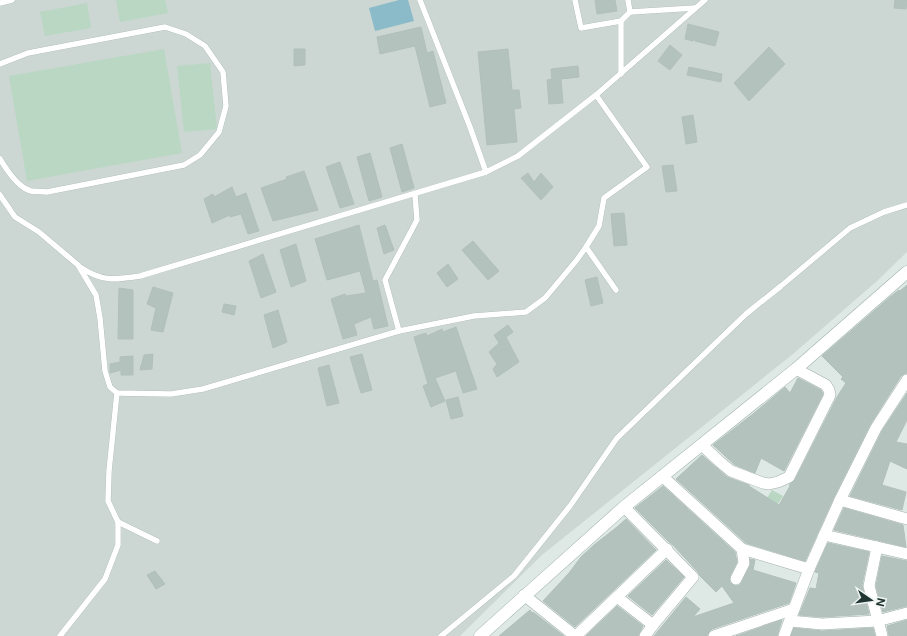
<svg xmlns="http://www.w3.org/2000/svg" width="907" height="636" font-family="Inter,sans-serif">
<rect width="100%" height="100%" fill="#dee8e4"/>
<polygon fill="#ccd7d3" points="12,0 907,0 907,252 877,281 793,354 542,555 460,636 0,636 0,3"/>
<g fill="#b9d7c3">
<polygon points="116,0 165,0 168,13 120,22"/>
<polygon points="87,3 91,28 45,36 40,12"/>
<polygon points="164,49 182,153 27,181 9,76"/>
<polygon points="210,63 217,129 184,132 177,66"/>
<polygon points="772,490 783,496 766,522 756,515"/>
</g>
<polygon fill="#8bbac8" points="399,0 408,0 414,21 375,31 369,8"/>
<g fill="#b4c2bd" stroke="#b1c0bb">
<polygon points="595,0 615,0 617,11 597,14"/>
<polygon points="895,0 907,0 906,9 894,8"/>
<polygon points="688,24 719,32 715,46 695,41 696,37 693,41 685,39"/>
<polygon points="421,27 427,53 433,51 446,103 430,107 415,46 380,54 377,37"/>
<polygon points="670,45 682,55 670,70 658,61"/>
<polygon points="769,47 785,64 749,101 734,83"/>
<polygon points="294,49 305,49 305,65 294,66"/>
<polygon points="508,49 512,90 519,90 521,108 514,109 517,142 487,145 478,52"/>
<polygon points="578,66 579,77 561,79 563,103 549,104 547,80 552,79 551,69"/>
<polygon points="689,67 722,74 721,82 687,75"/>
<polygon points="693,115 697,142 686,144 682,117"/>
<polygon points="402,144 414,188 402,192 390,148"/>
<polygon points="370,153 382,197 369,201 357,157"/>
<polygon points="340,162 354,204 340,208 326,167"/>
<polygon points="673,165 677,191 666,192 662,166"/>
<polygon points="304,171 318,210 273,221 261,188 287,179 286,177"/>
<polygon points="528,173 534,182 541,173 553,187 541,200 521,178"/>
<polygon points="232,187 236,197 246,193 259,231 248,234 241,214 230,217 230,215 212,223 204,199 213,194 214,197"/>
<polygon points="624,213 627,245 614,246 611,214"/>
<polygon points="359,225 373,281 377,280 388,326 374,329 371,317 354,324 357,335 343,339 331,299 345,294 346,296 366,293 360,271 327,280 315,239"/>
<polygon points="385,225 394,250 384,254 377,228"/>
<polygon points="473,241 499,271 488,280 462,250"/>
<polygon points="296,244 306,281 291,287 280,250"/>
<polygon points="263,254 276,292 261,298 249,261"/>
<polygon points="448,264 458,279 447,287 437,273"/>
<polygon points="597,277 603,303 591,306 585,280"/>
<polygon points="907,285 907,373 901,376 870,425 834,497 805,561 746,543 676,479 702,455 727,477 749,485 749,486 779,505 790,486 789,485 795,480 837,397 846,383 841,379 843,377 822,356 890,297 899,290 900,291"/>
<polygon points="153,287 173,293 163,332 151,330 156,308 147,304"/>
<polygon points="119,288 133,290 133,339 118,339"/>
<polygon points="224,304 236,306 234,315 222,312"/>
<polygon points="278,310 287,342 273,348 264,315"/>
<polygon points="508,325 513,332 506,337 519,362 497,377 493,369 497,364 489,352 499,343 494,335"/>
<polygon points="456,327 477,389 463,393 456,371 435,378 445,401 431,407 423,386 428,384 414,337 426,333 427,336 442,329 443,332"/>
<polygon points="153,354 152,369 140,370 144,355"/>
<polygon points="362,354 372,390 361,393 350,357"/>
<polygon points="133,356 133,375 121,375 121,370 110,373 110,364 120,362 120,357"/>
<polygon points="329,365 339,403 327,406 318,368"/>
<polygon points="798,378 821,390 823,394 784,471 761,458 755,473 735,465 713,445 753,414 785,387 790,393"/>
<polygon points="907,393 907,420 896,442 907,444 907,469 890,461 882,485 906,492 902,510 850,496 882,431"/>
<polygon points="458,397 463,416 451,419 446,400"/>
<polygon points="663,486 735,552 737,562 730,576 730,583 736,586 740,585 750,566 750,559 755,560 753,570 796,583 789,603 712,629 709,632 707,636 654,636 686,597 700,609 693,617 734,603 722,586 716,592 700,576 698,572 672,544 669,542 635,508"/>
<polygon points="844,508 903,525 906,547 834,530"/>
<polygon points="626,519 656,550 575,627 543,601 569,573 581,557 594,545 617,527"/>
<polygon points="828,543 869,552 862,585 869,614 822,617 799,615 810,588 816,589 819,573 815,572"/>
<polygon points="882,556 907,561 907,606 883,612 876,586"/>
<polygon points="666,560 684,577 652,615 628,596"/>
<polygon points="155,571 165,584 156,589 147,575"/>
<polygon points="617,606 643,626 638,636 586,636"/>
<polygon points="530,610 532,613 533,612 564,636 499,636"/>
<polygon points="782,620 777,636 736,636"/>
<polygon points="907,620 907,636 889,636 887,626"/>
<polygon points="794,628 822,631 873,628 875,636 791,636"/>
</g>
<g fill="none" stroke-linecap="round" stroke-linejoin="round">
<defs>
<g id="lane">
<polyline points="420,0 470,127 486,172"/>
<polyline points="575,0 581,28 621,21 630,12 695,8"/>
<polyline points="628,0 630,12"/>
<polyline points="0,3 12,0"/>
<path d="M0,64L28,53L165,27L186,34L205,46L223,72L226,106L219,132L200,155L184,165L47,192C42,191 36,192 31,191C19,188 6,169 0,159"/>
<polyline points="621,74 621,21"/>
<polyline points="0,195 15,217 39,232 78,265 96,295 100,318 105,371 110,387 117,393 171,394 203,389 399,331 474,316 526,312 545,298 576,261 586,247 599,226 604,198 647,167 596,95"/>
<polyline points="586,247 616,290"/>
<path d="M80,267C102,282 115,280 140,276L486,172L518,156L596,95L705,0"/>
<polyline points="399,331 385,280 417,220 415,195"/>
<polyline points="118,522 157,541"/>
<polyline points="60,636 105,579 118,545 118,522 108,501 109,471 117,393"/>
<polyline points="441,636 514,576 570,506 617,438 746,314 781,286 850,228 884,212 907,205"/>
</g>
<g id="street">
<polyline points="702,445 720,462 731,471 763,483 769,484 778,482 789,477 830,395 829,390 826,385 796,369"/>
<polyline points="662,476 742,549 809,569"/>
<polyline points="840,500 907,519"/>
<polyline points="624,507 693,577 653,625 645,636"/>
<polyline points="824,535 907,554"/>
<polyline points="877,547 869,586 882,636"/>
<polyline points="736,579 744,563 742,549"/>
<polyline points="524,595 575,636"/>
<polyline points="617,597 653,625"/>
<polyline points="790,621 822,624 877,621 907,613"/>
<polyline points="576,636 667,549"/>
<polyline points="714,636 794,609"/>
<polyline points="784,636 809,569 840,500 876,428 907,380"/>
</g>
<polyline id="secondary" points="480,636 624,507 796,369 907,272"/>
</defs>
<use href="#lane" stroke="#a2afab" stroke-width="6"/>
<use href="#street" stroke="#a2afab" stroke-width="12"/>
<use href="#secondary" stroke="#9eb2ad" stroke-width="13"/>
<use href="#lane" stroke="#fff" stroke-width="5.5"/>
<use href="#street" stroke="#fff" stroke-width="11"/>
<use href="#secondary" stroke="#fff" stroke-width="12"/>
</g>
<g transform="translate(871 600) rotate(103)" stroke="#eef5f2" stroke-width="3" paint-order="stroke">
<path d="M0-3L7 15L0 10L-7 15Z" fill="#213632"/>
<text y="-6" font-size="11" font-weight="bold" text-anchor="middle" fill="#213632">N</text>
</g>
</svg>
